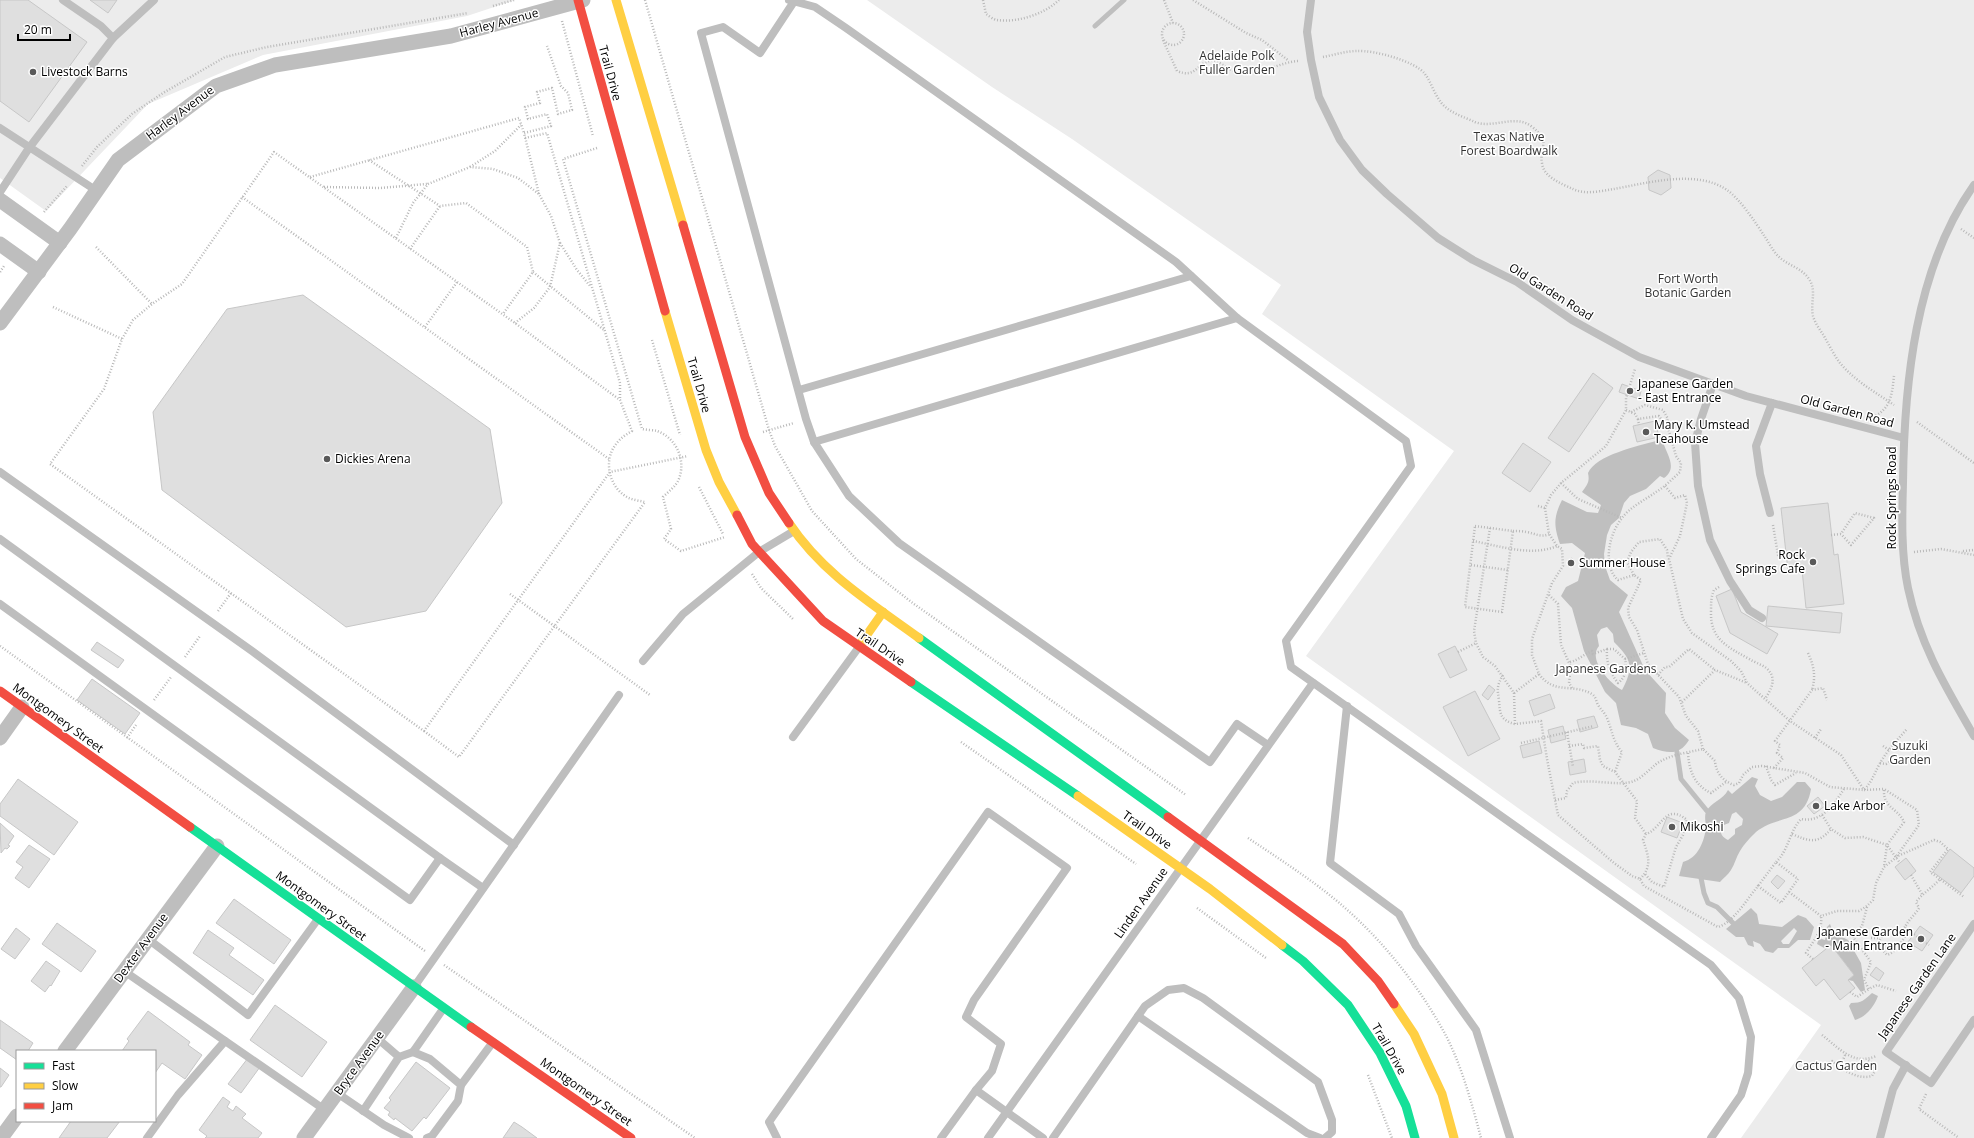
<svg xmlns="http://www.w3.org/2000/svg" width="1974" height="1138" font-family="'Open Sans',sans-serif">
<rect width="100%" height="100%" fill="#fff"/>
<g fill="#ececec">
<polygon points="0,0 515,0 467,16 263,55 148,104 46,211 0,178"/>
<polygon points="867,0 1974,0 1974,1138 1741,1138 1821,1025 1306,656 1454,451 1262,314 1281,285 1072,139 992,87"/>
</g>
<g fill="#bfbfbf" fill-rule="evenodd">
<path d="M1656,441L1663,442C1667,455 1678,468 1664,478L1660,476L1646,489L1630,496L1624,503L1619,518L1611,525L1607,535L1604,554L1605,566L1610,580L1628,595L1619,612L1645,670L1666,693L1665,713L1675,728L1689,740C1680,755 1669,754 1653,748L1648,734L1636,728L1621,725L1616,703L1605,692L1584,651L1572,608L1561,596L1566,587L1578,581L1585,553L1572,543L1560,544C1554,526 1553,518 1562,500L1587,512L1598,513L1601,505L1582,492C1587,485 1590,482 1588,473C1596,455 1638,446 1656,441ZM1607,627L1613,634L1614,642C1632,660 1634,667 1622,690C1611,684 1587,660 1599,646L1597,635L1601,629Z"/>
<path d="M1752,777L1758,779L1755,786L1760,795L1771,801L1782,797L1797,782H1805L1811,789C1805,825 1778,814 1756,832C1751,837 1744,844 1740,851C1736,857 1735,864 1731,870C1728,875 1723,878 1720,882L1679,876L1683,862C1698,858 1704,842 1706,828C1706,823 1704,817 1706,812C1711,802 1723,800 1728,790L1732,794ZM1736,812L1743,819L1742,825L1735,829V834L1728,840C1721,836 1720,833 1721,826L1729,823L1732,814Z"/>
<path d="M1751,908L1757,914L1759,924L1782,927L1798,915L1806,918L1814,927L1810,940H1798L1789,948H1778L1773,953L1765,951L1760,944L1753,941L1754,947L1748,945L1744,937H1736L1726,929ZM1794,928L1797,931L1789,944H1783L1781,941Z"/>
<polygon points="1830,924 1833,932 1848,940 1861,963 1865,990 1861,992 1853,981 1848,980 1854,975 1831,945 1826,949 1817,944 1819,938 1825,940 1827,927"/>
<path d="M1872,993L1878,996C1874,1007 1866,1017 1855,1020L1849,1006L1851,1003C1862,1003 1864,1000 1872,993Z"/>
</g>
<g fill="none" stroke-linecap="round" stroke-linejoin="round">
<g stroke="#bfbfbf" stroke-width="5">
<polyline points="1095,26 1124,0"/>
<polyline points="1677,752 1681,779 1707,811"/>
<polyline points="1701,878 1704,893 1708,903 1717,907 1733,923"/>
</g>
</g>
<g fill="#dfdfdf" stroke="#c7c7c7">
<polygon points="0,0 28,0 87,42 29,122 0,101"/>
<polygon points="90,0 117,0 108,13"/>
<polygon points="1658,170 1670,175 1671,188 1661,195 1649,190 1648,177"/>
<polygon points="303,295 490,429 502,503 426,611 346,627 162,490 153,412 227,309"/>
<polygon points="1593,373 1613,388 1569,452 1548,438"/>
<polygon points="1622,384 1641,391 1639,399 1619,392"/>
<polygon points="1655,421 1659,437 1637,442 1633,426"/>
<polygon points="1523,443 1551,462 1530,492 1502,473"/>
<polygon points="1828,503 1834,555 1838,554 1844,604 1806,608 1802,570 1788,571 1781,508"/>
<polygon points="1572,558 1575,561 1574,565 1571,567 1568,564 1568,560"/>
<polygon points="1732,589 1741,612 1778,634 1767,654 1730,633 1716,596"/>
<polygon points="1768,606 1842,613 1840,633 1766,626"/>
<polygon points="97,642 124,660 118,668 91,650"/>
<polygon points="1455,646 1467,670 1450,678 1438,654"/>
<polygon points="92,679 140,713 125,734 77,700"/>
<polygon points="1489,685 1495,690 1488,700 1482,695"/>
<polygon points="1475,691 1500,739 1468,756 1443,707"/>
<polygon points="1550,694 1555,708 1534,716 1529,701"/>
<polygon points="1594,716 1598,727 1580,732 1577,720"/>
<polygon points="1563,726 1566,739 1551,743 1548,730"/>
<polygon points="1539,741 1542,753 1523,758 1520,746"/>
<polygon points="1584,759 1586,772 1570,775 1568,762"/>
<polygon points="18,779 78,822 54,855 0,816 0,804"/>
<polygon points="1818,797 1825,806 1814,814 1807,806"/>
<polygon points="1667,817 1683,823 1677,838 1661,832"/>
<polygon points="0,823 14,836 8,845 10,846 7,849 5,848 1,853"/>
<polygon points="29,845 50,859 29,888 15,878 23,867 16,862"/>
<polygon points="1950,849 1974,868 1974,876 1961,893 1933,872"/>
<polygon points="1906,858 1916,871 1905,880 1895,867"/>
<polygon points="1777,875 1785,881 1778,889 1771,882"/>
<polygon points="234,899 291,940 274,964 216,923"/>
<polygon points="57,923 96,951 81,972 42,944"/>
<polygon points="1920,926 1933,935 1922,951 1908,942"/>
<polygon points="16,928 30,939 15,959 1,949"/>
<polygon points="208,930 234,948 229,955 264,980 253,995 193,953"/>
<polygon points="1831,945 1854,975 1848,980 1855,988 1840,1000 1824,979 1816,986 1802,968"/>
<polygon points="46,961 60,971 51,986 50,985 45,992 31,981"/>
<polygon points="1876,967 1884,973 1879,981 1870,975"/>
<polygon points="275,1005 327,1042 302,1077 250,1040"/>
<polygon points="148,1011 190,1042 188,1045 202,1055 185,1079 162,1063 155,1073 155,1051 122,1051 129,1041 127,1039"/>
<polygon points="0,1020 33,1043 28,1051 17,1051 17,1060 0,1048"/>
<polygon points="248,1058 260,1067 241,1093 228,1084"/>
<polygon points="416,1062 450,1088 426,1119 424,1117 412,1131 395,1118 394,1120 388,1115 390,1112 384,1108 391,1100 389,1098"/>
<polygon points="0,1068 9,1075 1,1087 0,1087"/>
<polygon points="223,1097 230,1102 227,1107 233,1111 236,1106 246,1114 242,1118 262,1133 258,1138 205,1138 207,1136 199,1130"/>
<polygon points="71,1121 120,1121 107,1138 59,1138"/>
<polygon points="514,1122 522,1127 537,1138 503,1138"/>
</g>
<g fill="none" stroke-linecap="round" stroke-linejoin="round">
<g stroke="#b9b9b9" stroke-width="2.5" stroke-dasharray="1 2" stroke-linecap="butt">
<polyline points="645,0 769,430 775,446 812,511 856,559 914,604 1186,795"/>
<path d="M983,0L986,14C989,16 994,20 997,20C1017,23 1045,14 1059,0"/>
<polyline points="1164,0 1173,23"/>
<polyline points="1193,0 1246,33 1262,40 1289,61"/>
<polyline points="493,6 514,0"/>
<polyline points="562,21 593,136"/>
<circle cx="1173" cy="34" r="11"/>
<path d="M1163,40L1177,71C1196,79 1197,63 1210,61C1218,59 1225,68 1232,70C1237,72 1245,73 1251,73C1266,72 1282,62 1298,61"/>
<path d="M1323,57C1334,55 1346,51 1357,51C1374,50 1415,61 1425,74C1431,82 1434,93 1440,101C1447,112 1464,117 1475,122C1493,129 1515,114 1531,126C1552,142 1539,147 1542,163C1543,177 1562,184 1573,189C1585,195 1601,191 1614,189C1647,183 1697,169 1727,190C1740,199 1756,223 1765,237C1769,243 1773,251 1778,256C1787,265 1802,268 1809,279C1817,291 1810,303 1813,316C1815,323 1820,330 1824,336C1829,345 1834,355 1840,363C1855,381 1875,392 1894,405"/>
<polyline points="525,138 547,133 620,383 620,400"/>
<path d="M597,148L563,159L642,429C647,430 653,430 657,431C677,438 687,462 678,481C674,488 668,492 663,497L671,529L664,539L681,551L725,537"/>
<polyline points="369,160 440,206 466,203 527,247 533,272 503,314"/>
<polyline points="82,166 97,147 132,114 163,93 225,57 267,47 468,13"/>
<polyline points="470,167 495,151 521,125"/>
<polyline points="310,177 519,118 524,133"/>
<polyline points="324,187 380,188 427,184"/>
<polyline points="539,194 524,133 551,126 547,114 528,119 525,107 540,103 537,92 552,88 558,114 572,110 568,93 561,86 547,46"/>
<polyline points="242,197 609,459"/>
<polyline points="44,212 67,186"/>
<polyline points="1961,229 1974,238"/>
<polyline points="396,238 413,203 428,184 470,167 493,169 518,178 539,194 551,216 560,243 550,287 534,308 515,323"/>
<polyline points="560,243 577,270 591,287"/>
<polyline points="96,247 152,304"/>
<polyline points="410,249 440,206"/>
<polyline points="0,272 4,266"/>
<polyline points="533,272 604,330"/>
<polyline points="53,307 122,339"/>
<polyline points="425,327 457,282"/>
<polyline points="652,340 680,435"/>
<path d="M1626,410L1635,414L1638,419L1659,416L1669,431L1676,456L1681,463L1680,472C1672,479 1665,487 1656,492C1645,500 1630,507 1622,518C1609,534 1602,566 1618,580L1634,575L1641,580L1628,608L1629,617L1637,630L1648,664L1679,697L1686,716L1698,731L1703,749"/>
<polyline points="1631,412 1645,405 1663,410 1668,419 1666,427"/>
<path d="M1873,417C1891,409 1892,394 1894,376"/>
<polyline points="1638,419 1639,425"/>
<polyline points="1917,422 1974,463"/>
<polyline points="763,432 794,423"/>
<polyline points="1561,483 1578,499 1622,518"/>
<polyline points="1665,486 1675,498 1685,495 1687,503 1680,536 1669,559 1683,619 1692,633 1731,661 1741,671 1747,683 1774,707 1790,721 1841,755 1864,790 1884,789 1917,810 1919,825 1896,857"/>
<polyline points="699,487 723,534"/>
<polyline points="1538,506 1545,508"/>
<polyline points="1773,525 1778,555 1786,554"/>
<polygon points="1475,526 1513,531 1502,612 1465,607"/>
<path d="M1490,528L1474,631L1476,643L1483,657L1495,666L1514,693L1515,724L1541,721L1547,759L1558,815L1614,863L1632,876L1640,879L1644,886L1718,927C1734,922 1747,899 1758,886L1781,903L1798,879L1776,862L1758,886"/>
<path d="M1513,531C1517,531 1522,531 1526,532C1535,533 1540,538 1549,534"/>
<polyline points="1831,535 1841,534 1855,513 1874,518 1851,545 1841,534"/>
<path d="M1473,541C1500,546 1531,557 1557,546"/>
<polyline points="1963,551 1974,550"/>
<polyline points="1914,552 1941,549 1974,555"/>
<polyline points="1471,565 1508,570"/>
<polyline points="752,574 761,588 794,620"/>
<polyline points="1634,575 1627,562 1631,552 1639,542 1660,539 1667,550 1668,558"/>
<path d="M1719,587L1714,590C1711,597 1711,603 1711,611C1710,640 1728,647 1751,660C1756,663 1766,666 1769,671C1777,680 1770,691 1765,699"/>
<polyline points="510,594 650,695"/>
<polyline points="1549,595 1558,604 1561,645 1571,667 1569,683 1572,688"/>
<polyline points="218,611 231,593"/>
<polyline points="0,646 425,951"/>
<path d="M1607,649H1614L1625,659C1627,669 1626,677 1618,683C1610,673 1606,662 1607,649Z"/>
<polyline points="1458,652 1476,643"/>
<path d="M1808,653C1814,666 1816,676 1812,690"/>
<polyline points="185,657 200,636"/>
<polyline points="1625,659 1644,653"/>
<path d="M1570,662C1579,660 1584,654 1592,651L1593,654L1607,649"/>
<path d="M1539,674C1554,695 1573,683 1592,694C1596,697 1596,701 1598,705C1601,710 1605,713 1607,718C1612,730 1613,742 1622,752L1615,772"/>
<path d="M1503,675C1497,685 1497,689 1499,700C1500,714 1500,720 1515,724"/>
<polyline points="1658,675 1665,667 1669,667 1689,649 1715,670"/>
<polyline points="1514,693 1539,674 1532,655 1532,639 1552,583 1563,566 1562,549 1557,546 1549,534 1545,508 1551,495 1561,483 1606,446 1626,410 1626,398 1635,369"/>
<polyline points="154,700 171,677"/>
<polyline points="1682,702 1715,670 1747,683"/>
<path d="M424,731L459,757L645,502C640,501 634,500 629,498C611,490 603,464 614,447C618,440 625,435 632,431L620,400L515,323L274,152L182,284L152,304L133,320L122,339L104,389L50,464L424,731L610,472L688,456"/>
<polyline points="1567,732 1573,767"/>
<polyline points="127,738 136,725"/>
<polyline points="1815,738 1821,729"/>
<polyline points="961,742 1136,864"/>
<polyline points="1521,743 1594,726"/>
<polyline points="1569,746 1583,744 1584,748 1598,746 1600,760 1603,766 1615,772 1637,801 1635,818 1646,834"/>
<polyline points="1883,746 1889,750"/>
<path d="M1688,753C1689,770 1694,785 1711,793L1726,782"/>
<polyline points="1880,763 1886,764 1897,757"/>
<polyline points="1766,766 1771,780 1775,785 1796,773"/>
<polyline points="1774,768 1783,758 1777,753 1780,745 1775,741 1812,690 1823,688 1827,700"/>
<path d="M1884,790C1883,808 1898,808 1904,822L1887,845L1884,867"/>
<path d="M1555,800L1566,798L1567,791L1573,783C1591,778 1619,787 1634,781C1644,777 1654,764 1661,761C1674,754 1690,752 1703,749L1715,761C1716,773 1723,781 1734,785L1739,783L1743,775L1752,767L1762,766L1805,773L1830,787L1864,790C1873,780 1873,776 1879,765C1886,752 1897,740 1907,729"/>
<polyline points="1822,815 1831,829 1845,838 1863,837 1887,845 1900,863"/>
<path d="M1792,834C1808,841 1818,845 1831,829"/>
<path d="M1248,838C1278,858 1309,878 1337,901C1380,937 1417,983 1444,1032C1461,1063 1472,1104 1481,1138"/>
<path d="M1776,862C1789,850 1789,832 1801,819C1822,823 1834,804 1844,789"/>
<polyline points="1911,875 1922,894"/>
<path d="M1640,879C1653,866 1648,855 1643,840L1646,834C1662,829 1665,802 1687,820L1683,835L1676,847L1664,887L1652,882L1645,874"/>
<polyline points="1789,892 1821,916 1837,911 1859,911 1867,906 1873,900 1876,883 1884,867 1898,856 1934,840 1940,842 1948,849 1930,872 1940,879"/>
<polyline points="1867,907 1862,926 1853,937 1871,962 1864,980 1869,989 1877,985 1896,991"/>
<polyline points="1197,908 1266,958"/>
<path d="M1905,927L1900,931L1896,929C1886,932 1880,936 1878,945L1887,955C1898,951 1902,940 1909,931L1905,927C1909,919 1915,915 1919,908L1916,902C1923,893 1932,888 1940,879L1964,897"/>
<polyline points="1909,931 1929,945"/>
<polyline points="1871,938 1880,938"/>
<path d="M1813,959L1806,953C1813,941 1823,931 1821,916"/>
<polyline points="444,965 695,1138"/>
<polyline points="1850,992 1857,997 1869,989"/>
<path d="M1822,1035C1839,1048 1853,1066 1876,1056"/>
<polyline points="1840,1067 1846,1053"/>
<path d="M1810,1070H1816L1832,1061C1844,1070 1857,1080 1872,1076L1875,1071L1874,1065L1868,1060"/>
<polyline points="1368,1075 1392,1138"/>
<polyline points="1926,1094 1919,1109 1959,1138"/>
</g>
<g stroke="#bebebe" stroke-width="8">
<polyline points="789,0 815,7 846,28 1176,262 1237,318 1406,441 1411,466 1286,641 1291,667 1711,965 1739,998 1751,1037 1748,1073 1741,1095 1711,1138"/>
<polyline points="795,0 760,53 723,27 701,33 806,419 814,442 849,496 899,543 1210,762 1237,724 1268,745"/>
<polyline points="1311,0 1307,32 1311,60 1319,97 1340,140 1362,170 1387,194 1438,238 1473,260 1517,282 1572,320 1639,357 1746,396 1904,438"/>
<polyline points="113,38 154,0"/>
<polyline points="0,128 97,191"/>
<path d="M1974,185C1915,268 1904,385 1903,483C1902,518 1901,554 1908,588C1920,645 1945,686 1974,736"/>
<polyline points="0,192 29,148 113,38 101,26 63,0"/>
<polyline points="1713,384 1701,419 1695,443 1698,486 1710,540 1730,581 1749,610 1762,618"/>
<polyline points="799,390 1191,276"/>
<polyline points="814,442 1237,318"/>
<polyline points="0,472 252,651 514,845"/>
<polyline points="1770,513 1760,474 1756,446 1772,403"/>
<polyline points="0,539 440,858"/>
<polyline points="0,604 410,900 440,858 483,888"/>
<polyline points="643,661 683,614 759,552 794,531"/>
<polyline points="1347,706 1330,863 1399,914 1416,946 1476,1030 1510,1138"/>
<polyline points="793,737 859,647"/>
<polyline points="1974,924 1886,1052 1931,1083 1974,1020"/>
<polyline points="148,939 248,1015 318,919"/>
<polyline points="124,971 325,1110"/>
<polyline points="414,987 619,695"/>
<polyline points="1138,1016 1307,1133 1320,1138"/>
<polyline points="377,1038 399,1057"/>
<polyline points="413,1052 443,1009"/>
<polyline points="461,1085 493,1042"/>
<polyline points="337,1093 384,1125 409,1138"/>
<polyline points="363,1111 399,1057 413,1052 430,1059 461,1085 458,1101 432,1136 427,1138"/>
<polyline points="147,1138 178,1095 225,1041"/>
<polyline points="777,1138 769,1122 988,812 1067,868 974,1000 966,1017 1001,1044 992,1071 976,1090"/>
<polyline points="941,1138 976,1090 1043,1138"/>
<polyline points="988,1138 1313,683"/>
<polyline points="1053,1138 1145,1006 1168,990 1184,988 1203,998 1318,1082 1332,1120 1332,1132 1325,1138"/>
<polyline points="1880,1138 1893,1089 1906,1065"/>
</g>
<g stroke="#bebebe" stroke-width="15">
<polyline points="0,200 60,243"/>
<polyline points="0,244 39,272"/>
<polyline points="0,323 70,229 118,160 216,86 275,65 451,36 583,0"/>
<polyline points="0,738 22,707"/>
<polyline points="65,1051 217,846"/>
<polyline points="1,1138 17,1116"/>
<polyline points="304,1138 414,987"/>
</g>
<g stroke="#16e098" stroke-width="9">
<polyline points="919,638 1168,817"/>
<polyline points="911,682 1078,796"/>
<polyline points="190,827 471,1027"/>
<polyline points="1282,945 1303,961 1348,1005 1380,1053 1406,1106 1415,1138"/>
</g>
<g stroke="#ffcf43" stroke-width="9">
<polyline points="616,0 683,225"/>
<polyline points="665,311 706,450 719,482 737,515"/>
<path d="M789,523C822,573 871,603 919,638"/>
<polyline points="859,646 883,612"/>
<polyline points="1078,796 1210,889 1282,945"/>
<polyline points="1394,1004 1414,1034 1442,1094 1454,1138"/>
</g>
<g stroke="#f24e42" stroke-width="9">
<polyline points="578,0 665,311"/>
<polyline points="683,225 745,437 769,493 789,523"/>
<polyline points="737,515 752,544 823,621 911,682"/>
<polyline points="0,691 190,827"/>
<polyline points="1168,817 1343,944 1378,981 1394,1004"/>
<polyline points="471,1027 631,1138"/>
</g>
</g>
<g fill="#595959" stroke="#fff" stroke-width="1.5">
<circle cx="33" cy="72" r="4"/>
<circle cx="1630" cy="391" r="4"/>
<circle cx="1646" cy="432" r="4"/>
<circle cx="327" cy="459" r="4"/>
<circle cx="1813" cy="562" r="4"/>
<circle cx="1571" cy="563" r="4"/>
<circle cx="1816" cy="806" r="4"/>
<circle cx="1672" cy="827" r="4"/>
<circle cx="1921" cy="939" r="4"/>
</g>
<g text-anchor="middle" stroke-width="3" stroke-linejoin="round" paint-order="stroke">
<g font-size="12" fill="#000" stroke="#fff">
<text transform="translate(499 23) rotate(-15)" y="4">Harley Avenue</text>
<text transform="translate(610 73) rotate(75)" y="4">Trail Drive</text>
<text transform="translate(180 113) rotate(-37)" y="4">Harley Avenue</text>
<text transform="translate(1551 292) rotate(32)" y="4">Old Garden Road</text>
<text transform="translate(699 385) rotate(74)" y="4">Trail Drive</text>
<text transform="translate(1847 411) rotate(15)" y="4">Old Garden Road</text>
<text transform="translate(1892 498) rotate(-90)" y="4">Rock Springs Road</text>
<text transform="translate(880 647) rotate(34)" y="4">Trail Drive</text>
<text transform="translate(58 718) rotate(36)" y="4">Montgomery Street</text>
<text transform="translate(1147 830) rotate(35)" y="4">Trail Drive</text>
<text transform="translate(1141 903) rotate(-55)" y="4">Linden Avenue</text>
<text transform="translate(321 906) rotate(36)" y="4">Montgomery Street</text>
<text transform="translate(141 948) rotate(-54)" y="4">Dexter Avenue</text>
<text transform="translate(1917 986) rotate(-55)" y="4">Japanese Garden Lane</text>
<text transform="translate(1389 1049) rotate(60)" y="4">Trail Drive</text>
<text transform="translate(359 1063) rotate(-54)" y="4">Bryce Avenue</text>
<text transform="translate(586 1092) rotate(35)" y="4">Montgomery Street</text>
</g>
<g font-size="12" fill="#333" stroke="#fff">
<text x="1237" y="60">Adelaide Polk<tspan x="1237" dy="14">Fuller Garden</tspan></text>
<text x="1509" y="141">Texas Native<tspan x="1509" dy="14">Forest Boardwalk</tspan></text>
<text x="1688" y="283">Fort Worth<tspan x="1688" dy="14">Botanic Garden</tspan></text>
<text x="1606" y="673">Japanese Gardens</text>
<text x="1910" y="750">Suzuki<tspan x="1910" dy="14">Garden</tspan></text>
<text x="1836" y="1070">Cactus Garden</text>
</g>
<g font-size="12" fill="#000" stroke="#fff" text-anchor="start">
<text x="41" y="76">Livestock Barns</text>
<text x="1638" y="388">Japanese Garden<tspan x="1638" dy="14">- East Entrance</tspan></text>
<text x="1654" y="429">Mary K. Umstead<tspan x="1654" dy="14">Teahouse</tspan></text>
<text x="335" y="463">Dickies Arena</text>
<text x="1805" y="559" text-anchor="end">Rock<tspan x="1805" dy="14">Springs Cafe</tspan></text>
<text x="1579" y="567">Summer House</text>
<text x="1824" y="810">Lake Arbor</text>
<text x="1680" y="831">Mikoshi</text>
<text x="1913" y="936" text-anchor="end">Japanese Garden<tspan x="1913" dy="14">- Main Entrance</tspan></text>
</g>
</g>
<rect x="16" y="1050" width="140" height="72" fill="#ffffff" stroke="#999999"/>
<rect x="24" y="1063" width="20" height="6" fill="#16e098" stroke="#999999"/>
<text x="52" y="1070" font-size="12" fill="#000000">Fast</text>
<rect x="24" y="1083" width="20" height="6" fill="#ffcf43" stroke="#999999"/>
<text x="52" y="1090" font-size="12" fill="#000000">Slow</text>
<rect x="24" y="1103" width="20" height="6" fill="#f24e42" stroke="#999999"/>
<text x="52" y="1110" font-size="12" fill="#000000">Jam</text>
<path d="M18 34v6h52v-6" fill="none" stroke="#000000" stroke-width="2"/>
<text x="24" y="34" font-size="12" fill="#000000" stroke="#ffffff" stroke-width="3" paint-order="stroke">20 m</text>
</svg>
